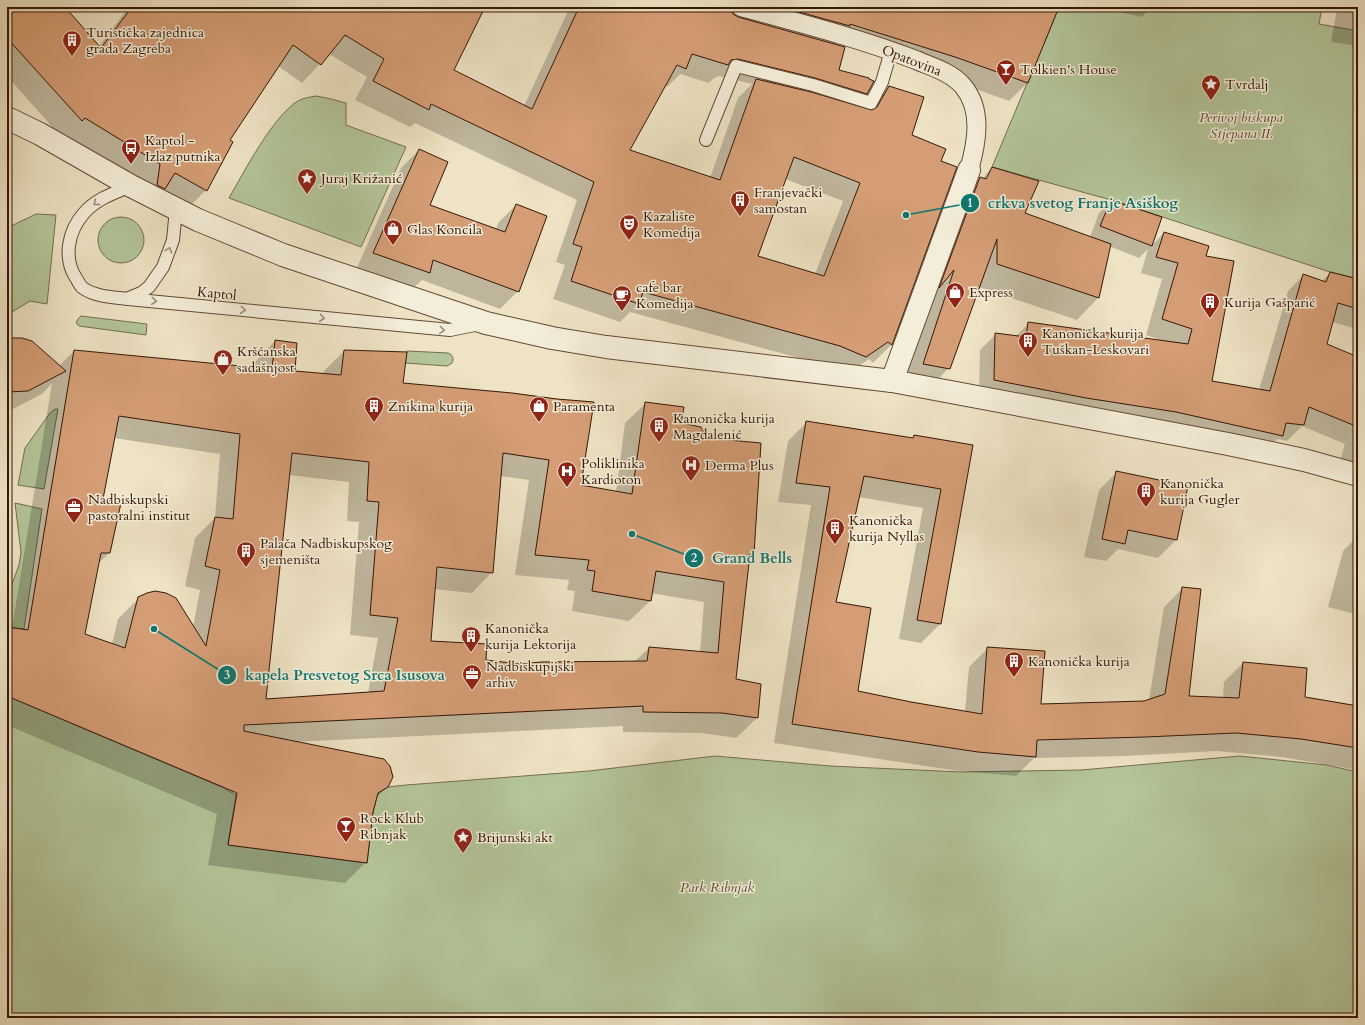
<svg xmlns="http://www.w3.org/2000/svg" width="1365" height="1025" font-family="Cardo,serif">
<rect width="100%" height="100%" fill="#eee3c4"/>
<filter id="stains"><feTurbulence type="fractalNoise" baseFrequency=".005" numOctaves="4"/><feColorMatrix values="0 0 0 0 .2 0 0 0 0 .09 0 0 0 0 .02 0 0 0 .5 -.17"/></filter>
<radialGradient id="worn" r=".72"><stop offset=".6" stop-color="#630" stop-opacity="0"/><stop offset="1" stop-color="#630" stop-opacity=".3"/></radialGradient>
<g fill="#b3c599" stroke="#746e4f">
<polygon points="1059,7 1322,7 1319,24 1358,31 1358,279 1330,272 1111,200 992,167"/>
<path d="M316,96L327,98L346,103V125L406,147L361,247L229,198C244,172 273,116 298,101C303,98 310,97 316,96Z"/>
<polygon points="36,214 56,215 47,304 30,301 7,315 7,228"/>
<circle cx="121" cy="240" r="23"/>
<polygon points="81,316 147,324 146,335 79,326 76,323 78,319"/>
<path d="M407,351L448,353C453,355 454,359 452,363L447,366L405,363Z"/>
<polygon points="55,409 58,409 44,489 18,485 25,448 50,413"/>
<polygon points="15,503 42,509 24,629 7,627 7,598 19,565 21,552"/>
<polygon points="7,696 224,788 236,795 228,844 367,863 373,812 378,793 388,787 406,785 589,771 715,756 830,766 961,772 1081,770 1240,756 1326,765 1358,772 1358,1010 1344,1018 7,1018"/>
</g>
<g fill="#0003" fill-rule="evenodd">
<path d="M7,7H63L99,46L129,7H484L453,70L524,106L568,11L557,7H1058L1027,83L1009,101L937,75L844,46L837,71L866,93L853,106L868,111L871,105L889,87L911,135L940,162L955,168L891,345L873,363L869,359L847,374L821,364L630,312L620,322L553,299L565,265L556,262L577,200L415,123L410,127L355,100L367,77L329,54L302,83L278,66L229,140L206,190L188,208L160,192L146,207L139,203L142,182L66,135L63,139L7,76ZM680,74L709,83L714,78L719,76L752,84L738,98L710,178L629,150L664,86L667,87ZM785,179L843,201L815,274L756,256Z"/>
<polygon points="1096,7 1151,7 1142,17"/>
<polygon points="1327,7 1358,7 1358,46 1331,42 1337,9"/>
<polygon points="419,150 428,205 496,230 498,223 516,205 518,291 500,309 422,280 411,290 356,270 401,168"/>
<polygon points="992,168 1024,214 1090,237 1099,213 1111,201 1151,246 1164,233 1204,257 1211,381 1259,390 1288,291 1304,275 1322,281 1330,273 1358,280 1358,328 1357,329 1332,322 1326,345 1358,358 1358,474 1338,467 1345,444 1302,426 1287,441 1277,439 1266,451 979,395 980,350 996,334 1015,337 1029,323 1161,341 1161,340 1146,335 1162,279 1141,273 1148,249 1139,258 1109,246 1098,298 1077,320 979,287 949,368 927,390 902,386 958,200 980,178 982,179"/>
<path d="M275,341L293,372L323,374L324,371L344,351L401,384L511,394L580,486L616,492L625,423L646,403L680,424L753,554L749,558L734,680L760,684L757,718L736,738L702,733L623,732V726L294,742L387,787L375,799L366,862L345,883L208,865L217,814L7,725V628H12L52,383L42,394L7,412V342L59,366L74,351L254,368L255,362ZM114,438L220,454L215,518L195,538L185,586L200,590L193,627L139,598L118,619L112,644L84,635L97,565L109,553L102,500ZM289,475L349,482L347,521L359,522L350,635L378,638L368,693L265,700ZM500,476L529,480L515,575L569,580L567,590L575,591L572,611L629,621L650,601L651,593L704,602L700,652L649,648L634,662L520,665L485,661L430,642L434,589L472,593L492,572Z"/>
<polygon points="807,422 911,439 914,436 972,446 940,624 921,643 899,639 923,508 859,497 835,603 857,692 965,712 969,667 988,648 1040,705 1144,702 1149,700 1164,607 1183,588 1188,697 1223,698 1224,682 1243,663 1306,668 1304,697 1358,707 1358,770 1282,757 1217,751 1125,756 1034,758 1016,776 959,771 774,743 811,505 778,502 788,441"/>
<polygon points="1117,472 1187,487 1176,540 1158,558 1118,549 1106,561 1084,557 1099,490"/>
<polygon points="1358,536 1358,615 1328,607 1343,551"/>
</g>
<g fill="#d49d75" stroke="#351705" fill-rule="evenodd">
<path d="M7,7H65L101,48L132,7H485L454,70L532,109L579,7H731L733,14L738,17L845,47L839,70L869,78V79L874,81L867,94L815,78L738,59L731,60L728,65L692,54L686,69L677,65L630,150L720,180L756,79L811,92L872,110L877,107L889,86L924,97L912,135L946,149L941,161L957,167L892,345L888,342L866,357L840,346L643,292L639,304L571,281L582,247L573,244L594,182L431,104L429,110L373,81L384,59L345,35L321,65L293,45L230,140L233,142L207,191L175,173L165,189L157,185L160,164L85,118L82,121L7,38ZM794,157L860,183L824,276L758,256Z"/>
<polygon points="781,7 1059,7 1028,83 955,57 850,24 850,26"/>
<polygon points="419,149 448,162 430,205 505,232 516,204 547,216 519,292 433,260 430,273 373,253"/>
<polygon points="992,167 1039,181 1025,213 1111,244 1099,298 997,264 997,239 950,369 923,364 954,270 939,288 980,177 986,179"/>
<polygon points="1111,200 1162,217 1152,246 1100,226"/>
<polygon points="1164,232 1209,246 1206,256 1234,261 1212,381 1270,391 1303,274 1326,282 1330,272 1358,279 1358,309 1338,303 1327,344 1358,357 1358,427 1309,407 1304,425 1286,423 1283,436 1176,412 1086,398 994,380 995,333 1026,337 1028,322 1188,344 1192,329 1162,319 1178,263 1156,257"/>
<polygon points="7,338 22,338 32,341 66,371 28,391 7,392"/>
<path d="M275,340L297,343L295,371L341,375L344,350L407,352L403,383L512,393L557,399L594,402L581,485L632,494L645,402L684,407L681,423L701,427L707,438L761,443L754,554H750L736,679L761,684L758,718L722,713L643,712V706L244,725V731L384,759L390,766L393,777L388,787L378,793L373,812L367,863L228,845L237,793L7,696V627L28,630L74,350L272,369ZM119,416L240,434L233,519L215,517L205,566L220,570L206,646L176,598L166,593L155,591L147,593L138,597L125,648L85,634L101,553H110L121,503L103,499ZM292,453L369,462L367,501L379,502L370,615L398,618L384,691L266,699ZM503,453L549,460L535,555L589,560L587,570L595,571L592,591L651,601L656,571L724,582L718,653L649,647L647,661L541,662L520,664L486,660L487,644L431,641L437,567L493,573Z"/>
<polygon points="806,421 913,438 914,435 973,445 941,624 917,620 941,489 864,476 836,602 871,608 858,691 911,702 982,714 987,647 1045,651 1041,704 1144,701 1165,694 1182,587 1201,589 1189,696 1239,698 1243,662 1307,668 1305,697 1358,706 1358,748 1301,739 1236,733 1145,737 1037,740 1036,757 978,752 792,724 830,487 796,483"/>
<polygon points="1116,471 1188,486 1177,540 1128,530 1125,544 1102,539"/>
</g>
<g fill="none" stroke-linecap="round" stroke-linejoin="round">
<defs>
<g id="service">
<polyline points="706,140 736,66 813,85 871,103 882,82 891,51"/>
<path d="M131,186C114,193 96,199 84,213C68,231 63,258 76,278C78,281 80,286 83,288C96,297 113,297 128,299L450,330L480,324"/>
<polyline points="129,298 141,293 149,287 163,267 173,240 176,209"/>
</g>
<path id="pedestrian" d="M741,7C800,23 859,38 916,60C932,67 951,72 963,86C983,110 977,142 969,170"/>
<polyline id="minor" points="892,381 969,170"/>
<polyline id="tertiary" points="7,118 40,134 131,186 198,220 283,255 486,323 552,338 606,347 892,381 1228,444 1304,460 1358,475"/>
</defs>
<use href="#service" stroke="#634a35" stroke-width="14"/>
<use href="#pedestrian" stroke="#634a35" stroke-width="20"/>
<use href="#minor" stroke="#634a35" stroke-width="24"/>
<use href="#tertiary" stroke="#634a35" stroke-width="24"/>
<use href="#service" stroke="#f4edd9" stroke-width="12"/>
<use href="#pedestrian" stroke="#f4edd9" stroke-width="18"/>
<use href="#minor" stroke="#f4edd9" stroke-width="22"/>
<use href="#tertiary" stroke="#f4edd9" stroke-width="22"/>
</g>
<defs><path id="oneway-chevron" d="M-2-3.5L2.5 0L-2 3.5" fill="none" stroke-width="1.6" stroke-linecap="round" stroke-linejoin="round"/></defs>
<g stroke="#9e8d7a">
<use href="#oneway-chevron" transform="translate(96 203) rotate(141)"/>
<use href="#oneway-chevron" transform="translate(169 250) rotate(-70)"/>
<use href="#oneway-chevron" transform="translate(154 301) rotate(6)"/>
<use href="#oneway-chevron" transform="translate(243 310) rotate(6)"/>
<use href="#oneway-chevron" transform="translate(322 318) rotate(6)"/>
<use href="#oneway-chevron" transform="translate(442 330) rotate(5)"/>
</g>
<defs>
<symbol id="building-pin" viewBox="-11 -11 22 30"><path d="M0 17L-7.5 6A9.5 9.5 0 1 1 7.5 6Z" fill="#8f2418" stroke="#f4edd9"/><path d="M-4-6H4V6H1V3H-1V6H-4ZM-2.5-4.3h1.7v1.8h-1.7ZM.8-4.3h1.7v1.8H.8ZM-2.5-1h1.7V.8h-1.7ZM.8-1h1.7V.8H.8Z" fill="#fff"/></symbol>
<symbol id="bar-pin" viewBox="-11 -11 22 30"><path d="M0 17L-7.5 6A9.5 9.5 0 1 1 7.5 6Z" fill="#8f2418" stroke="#f4edd9"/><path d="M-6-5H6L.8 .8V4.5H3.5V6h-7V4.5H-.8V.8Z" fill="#fff"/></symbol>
<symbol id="sight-pin" viewBox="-11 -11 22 30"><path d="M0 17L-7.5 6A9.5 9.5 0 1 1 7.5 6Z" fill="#8f2418" stroke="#f4edd9"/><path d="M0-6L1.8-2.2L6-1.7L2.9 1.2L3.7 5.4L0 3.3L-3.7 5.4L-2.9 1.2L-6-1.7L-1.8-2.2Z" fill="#fff"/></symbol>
<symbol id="bus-pin" viewBox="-11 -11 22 30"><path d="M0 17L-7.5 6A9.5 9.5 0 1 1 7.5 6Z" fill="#8f2418" stroke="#f4edd9"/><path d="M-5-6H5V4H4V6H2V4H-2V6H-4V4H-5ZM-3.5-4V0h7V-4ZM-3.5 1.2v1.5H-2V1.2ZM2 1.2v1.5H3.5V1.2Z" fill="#fff"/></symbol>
<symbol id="theatre-pin" viewBox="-11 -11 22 30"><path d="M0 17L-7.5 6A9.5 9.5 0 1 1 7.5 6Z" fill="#8f2418" stroke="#f4edd9"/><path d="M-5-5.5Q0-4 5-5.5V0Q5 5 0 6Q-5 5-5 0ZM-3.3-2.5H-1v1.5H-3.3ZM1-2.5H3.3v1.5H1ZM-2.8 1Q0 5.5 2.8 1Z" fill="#fff"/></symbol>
<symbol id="shop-pin" viewBox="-11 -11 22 30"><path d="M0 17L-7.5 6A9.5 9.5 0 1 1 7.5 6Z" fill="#8f2418" stroke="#f4edd9"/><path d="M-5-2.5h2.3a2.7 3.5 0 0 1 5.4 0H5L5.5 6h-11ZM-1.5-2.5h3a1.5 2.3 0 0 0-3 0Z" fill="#fff"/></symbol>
<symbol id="cafe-pin" viewBox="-11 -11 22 30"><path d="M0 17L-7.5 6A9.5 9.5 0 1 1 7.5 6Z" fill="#8f2418" stroke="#f4edd9"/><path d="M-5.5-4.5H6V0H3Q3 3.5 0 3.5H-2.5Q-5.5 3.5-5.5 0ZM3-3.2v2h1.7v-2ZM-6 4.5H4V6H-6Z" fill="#fff"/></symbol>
<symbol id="hospital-pin" viewBox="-11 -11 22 30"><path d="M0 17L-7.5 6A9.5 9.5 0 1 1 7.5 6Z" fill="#8f2418" stroke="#f4edd9"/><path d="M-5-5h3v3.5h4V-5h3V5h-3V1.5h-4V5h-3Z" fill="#fff"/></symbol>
<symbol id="office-pin" viewBox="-11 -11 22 30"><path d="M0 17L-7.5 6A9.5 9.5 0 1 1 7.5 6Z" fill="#8f2418" stroke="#f4edd9"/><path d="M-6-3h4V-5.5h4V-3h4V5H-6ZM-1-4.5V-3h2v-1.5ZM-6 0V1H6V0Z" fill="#fff"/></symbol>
</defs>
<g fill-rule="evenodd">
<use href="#building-pin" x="61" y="29" width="22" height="30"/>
<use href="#bar-pin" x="995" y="58" width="22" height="30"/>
<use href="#sight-pin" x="1200" y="73" width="22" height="30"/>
<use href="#bus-pin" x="120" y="137" width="22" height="30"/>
<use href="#sight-pin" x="296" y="167" width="22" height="30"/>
<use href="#building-pin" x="729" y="189" width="22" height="30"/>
<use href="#theatre-pin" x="618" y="213" width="22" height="30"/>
<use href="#shop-pin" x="382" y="218" width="22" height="30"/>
<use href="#shop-pin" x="944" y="281" width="22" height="30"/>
<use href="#cafe-pin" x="611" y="284" width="22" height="30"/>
<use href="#building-pin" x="1199" y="291" width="22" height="30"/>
<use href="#building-pin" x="1017" y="330" width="22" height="30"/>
<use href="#shop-pin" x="212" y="348" width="22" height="30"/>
<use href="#building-pin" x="363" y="395" width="22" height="30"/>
<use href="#shop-pin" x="528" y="395" width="22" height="30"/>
<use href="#building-pin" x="648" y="415" width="22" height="30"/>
<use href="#hospital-pin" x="680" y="454" width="22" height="30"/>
<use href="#hospital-pin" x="556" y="460" width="22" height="30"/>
<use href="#building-pin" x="1135" y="480" width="22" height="30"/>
<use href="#office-pin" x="63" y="496" width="22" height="30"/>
<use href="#building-pin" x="824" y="517" width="22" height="30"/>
<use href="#building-pin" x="235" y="540" width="22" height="30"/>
<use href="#building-pin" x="460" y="625" width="22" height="30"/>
<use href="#building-pin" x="1003" y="650" width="22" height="30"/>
<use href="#office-pin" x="461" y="663" width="22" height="30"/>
<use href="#bar-pin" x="335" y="815" width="22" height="30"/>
<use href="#sight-pin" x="452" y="826" width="22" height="30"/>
</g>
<g text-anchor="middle" stroke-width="3" stroke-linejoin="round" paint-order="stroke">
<g font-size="14" fill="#351705" stroke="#f4edd9" text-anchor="start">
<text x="86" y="37">Turistička zajednica<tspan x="86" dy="16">grada Zagreba</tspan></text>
<text x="1020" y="74">Tolkien's House</text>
<text x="1225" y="89">Tvrdalj</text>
<text x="145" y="145">Kaptol -<tspan x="145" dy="16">Izlaz putnika</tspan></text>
<text x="321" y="183">Juraj Križanić</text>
<text x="754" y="197">Franjevački<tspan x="754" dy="16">samostan</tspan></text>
<text x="643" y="221">Kazalište<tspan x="643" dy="16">Komedija</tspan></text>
<text x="407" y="234">Glas Koncila</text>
<text x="636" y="292">cafe bar<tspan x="636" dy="16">Komedija</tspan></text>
<text x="969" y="297">Express</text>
<text x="1224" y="307">Kurija Gašparić</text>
<text x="1042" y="338">Kanonička kurija<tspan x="1042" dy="16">Tuškan-Leskovari</tspan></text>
<text x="237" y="356">Kršćanska<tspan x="237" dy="16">sadašnjost</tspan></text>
<text x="388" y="411">Znikina kurija</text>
<text x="553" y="411">Paramenta</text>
<text x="673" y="423">Kanonička kurija<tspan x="673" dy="16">Magdalenić</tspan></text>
<text x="581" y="468">Poliklinika<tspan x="581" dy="16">Kardioton</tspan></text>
<text x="705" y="470">Derma Plus</text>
<text x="1160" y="488">Kanonička<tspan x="1160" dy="16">kurija Gugler</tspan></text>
<text x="88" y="504">Nadbiskupski<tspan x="88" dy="16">pastoralni institut</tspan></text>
<text x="849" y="525">Kanonička<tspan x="849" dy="16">kurija Nyllas</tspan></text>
<text x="260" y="548">Palača Nadbiskupskog<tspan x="260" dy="16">sjemeništa</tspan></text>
<text x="485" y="633">Kanonička<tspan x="485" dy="16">kurija Lektorija</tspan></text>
<text x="1028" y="666">Kanonička kurija</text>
<text x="486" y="671">Nadbiskupijski<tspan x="486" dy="16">arhiv</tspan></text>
<text x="360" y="823">Rock Klub<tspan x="360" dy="16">Ribnjak</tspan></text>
<text x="477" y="842">Brijunski akt</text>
</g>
<g font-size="14" fill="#351705" stroke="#f4edd9">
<text transform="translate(912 60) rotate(21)" y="5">Opatovina</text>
<text transform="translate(217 293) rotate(6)" y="5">Kaptol</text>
</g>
<g font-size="14" font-style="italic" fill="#5b4b31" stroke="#f4edd9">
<text x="1241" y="122">Perivoj biskupa<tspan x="1241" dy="16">Stjepana II.</tspan></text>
<text x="717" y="892">Park Ribnjak</text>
</g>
</g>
<path fill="none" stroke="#0f766e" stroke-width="1.5" d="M906 215L970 203M632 534L694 558M154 629L227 675"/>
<g fill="#0f766e" stroke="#f4edd9" stroke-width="1.5">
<circle cx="906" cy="215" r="4"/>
<circle cx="632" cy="534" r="4"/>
<circle cx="154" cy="629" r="4"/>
<circle cx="970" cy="203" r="10"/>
<circle cx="694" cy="558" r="10"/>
<circle cx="227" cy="675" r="10"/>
</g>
<g font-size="12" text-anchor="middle" font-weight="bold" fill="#fff">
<text x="970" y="207">1</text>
<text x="694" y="562">2</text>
<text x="227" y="679">3</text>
</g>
<g font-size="15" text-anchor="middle" font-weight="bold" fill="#0f766e" stroke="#f4edd9" stroke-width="3" stroke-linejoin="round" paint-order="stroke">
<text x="1083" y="208">crkva svetog Franje Asiškog</text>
<text x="752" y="563">Grand Bells</text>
<text x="345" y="680">kapela Presvetog Srca Isusova</text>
</g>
<rect width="1365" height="1025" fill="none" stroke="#eee3c4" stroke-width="24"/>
<rect x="8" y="8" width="1349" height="1009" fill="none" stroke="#351705" stroke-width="2"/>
<rect x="12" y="12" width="1341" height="1001" fill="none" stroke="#351705"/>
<rect width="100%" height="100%" filter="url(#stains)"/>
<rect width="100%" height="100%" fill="url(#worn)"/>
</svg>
